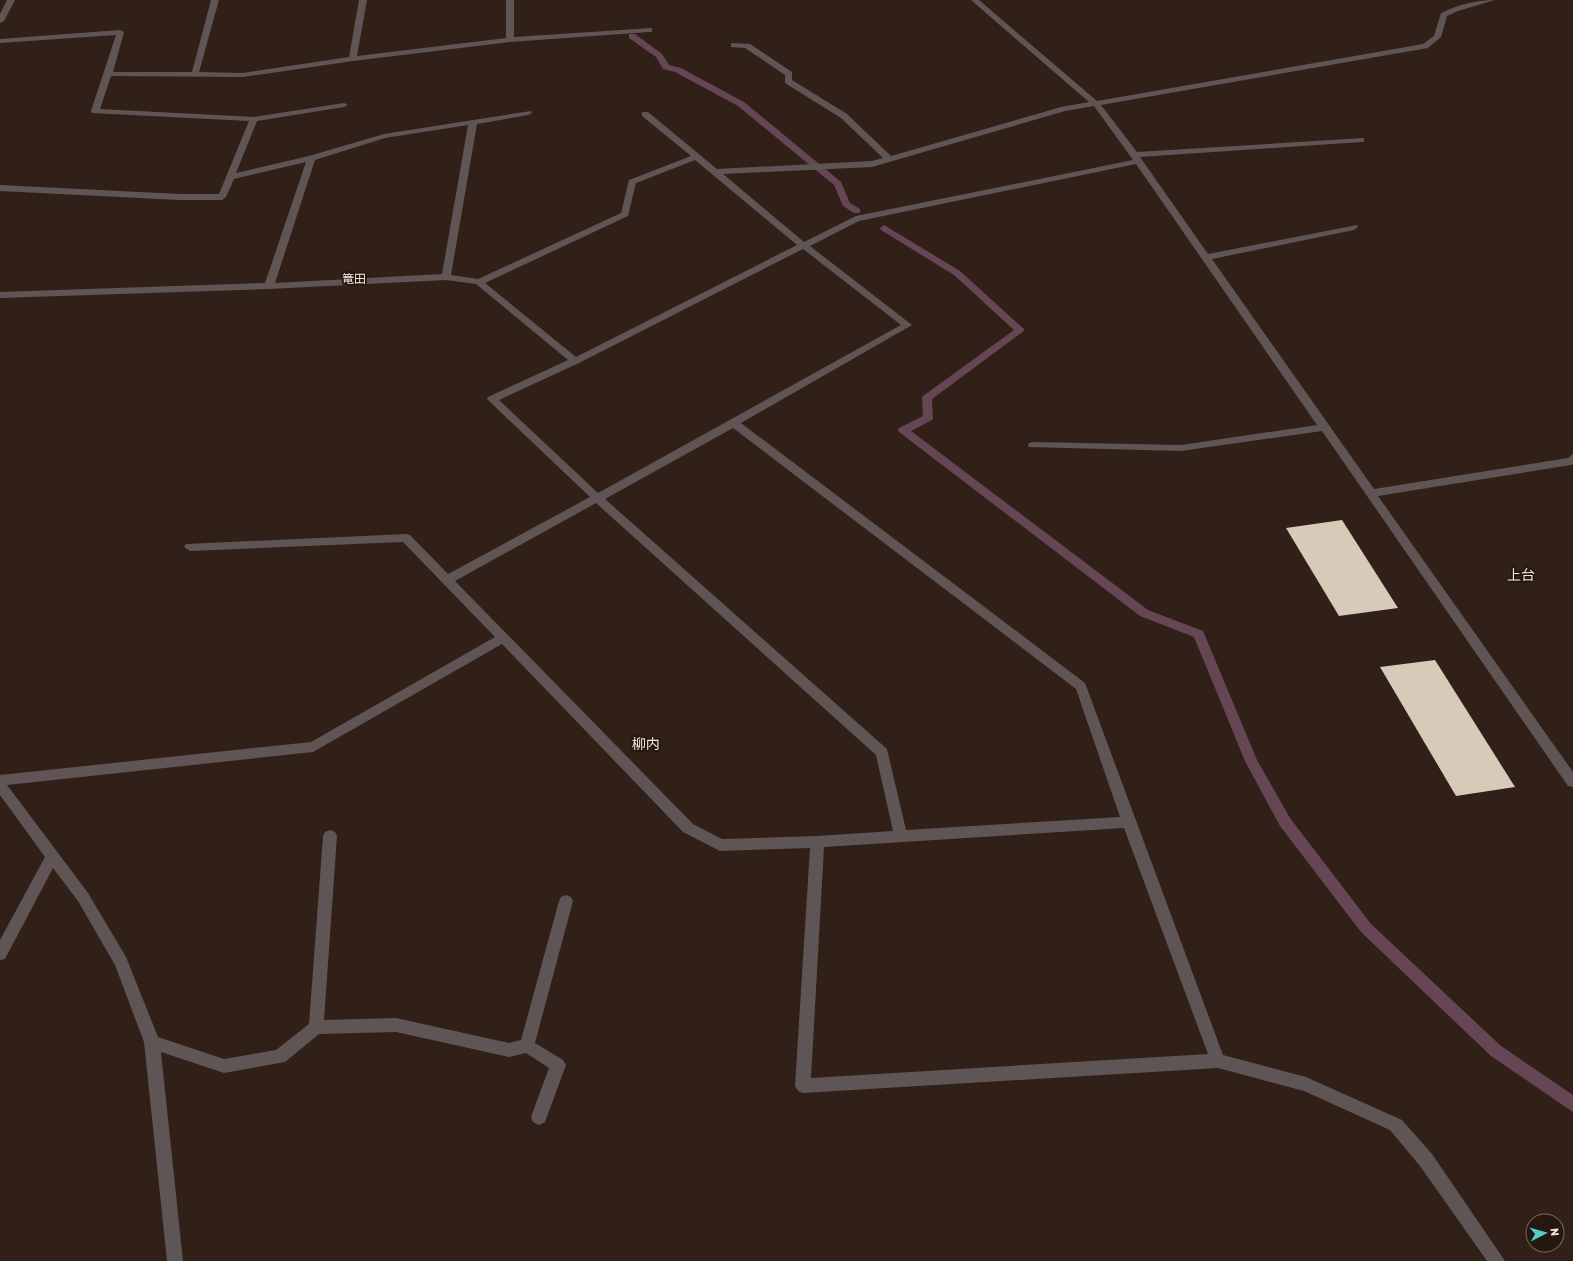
<svg xmlns="http://www.w3.org/2000/svg" width="1573" height="1261" font-family="Rubik,'Noto Sans JP',sans-serif">
<rect width="100%" height="100%" fill="#302018"/>
<g fill="none" stroke-linecap="round" stroke-linejoin="round">
<g fill="#664654" fill-rule="evenodd">
<polygon points="629,34 635,34 662,54 669,65 681,68 744,102 841,182 850,203 860,209 860,213 854,213 843,206 834,185 738,106 675,72 663,69 656,57 629,38"/>
<polygon points="884,225 960,271 1025,330 932,399 933,418 932,420 911,431 1148,610 1203,631 1257,760 1290,818 1371,924 1501,1046 1573,1095 1573,1112 1491,1056 1361,932 1280,826 1245,761 1194,637 1140,616 899,432 898,430 899,428 923,416 922,398 923,396 1014,330 954,275 881,230 880,228"/>
</g>
</g>
<g fill="#d7cab8">
<polygon points="1342,520 1398,608 1339,616 1286,528"/>
<polygon points="1435,660 1515,787 1456,796 1380,667"/>
</g>
<g fill="none" stroke-linecap="round" stroke-linejoin="round">
<g fill="#5f5555" fill-rule="evenodd">
<polygon points="7,0 15,0 4,21 0,23 0,14"/>
<path d="M211,0H219L199,72L243,73L349,57L359,0H367L357,56L506,38V0H514V37L652,28V32H649L510,42L353,61L243,77L111,76L100,109L254,117L344,103L348,105L344,107L257,121L236,173L309,156L384,134L531,111L532,113L528,115L477,124L451,275L478,279L621,213L629,180L691,156L642,116V112H648L717,169L872,161L883,158L841,118L785,83V75L745,48L731,47V43L750,44L792,72V80L847,114L891,156L1061,107L1089,102L971,0H979L1097,101L1423,44L1434,36L1441,13C1458,5 1476,0 1495,0L1458,11L1447,16L1441,37L1428,48L1101,105L1137,152L1364,138V142H1361L1140,157L1208,254L1357,225L1358,227L1354,230L1212,259L1374,489L1568,458L1573,454V464L1571,465L1378,496L1573,772V787L1568,786L1322,431L1181,451L1029,447L1028,445L1029,443L1033,442L1181,445L1317,425L1136,164L859,221L810,246L912,325L741,423L1085,683L1223,1055L1306,1077L1402,1120L1432,1154L1505,1261H1487L1420,1166L1390,1130L1304,1091L1218,1068L803,1093L798,1091L795,1086L810,848L720,851L683,832L502,644L313,752L7,785L88,893L126,957L158,1037L224,1059L276,1050L309,1024L323,836L325,832L330,830L335,832L337,836L324,1020L396,1018L509,1043L521,1040L559,901L561,897L566,895L571,897L573,901L535,1043L563,1060L566,1065L545,1122L539,1125L533,1122L531,1117L549,1068L526,1053L509,1057L396,1032L319,1034L285,1062L224,1073L161,1052L183,1261H167L144,1042L115,965L78,901L53,868L5,959L0,960V940L45,857L0,795V775L311,742L495,637L403,542L190,551L184,547L186,544L406,534L410,535L448,574L590,497L487,399L488,397L568,360L476,284L446,280L269,289L0,298V292L265,283L306,162L234,179L226,197L222,200H179L0,191V185L179,194H219L249,121L92,113L91,111L116,35L0,43V39L120,30L124,32L113,72H192ZM1094,106L1133,160L856,216L804,242L723,174L872,167L1065,111ZM468,125L442,274L275,283L315,160L385,138ZM695,160L797,245L576,357L485,283L628,216L636,183ZM803,249L901,325L598,493L499,400L579,363ZM733,428L1076,689L1120,817L906,830L887,749L605,499ZM596,503L876,755L893,831L817,836L722,839L693,824L455,581ZM1124,828L1208,1054L811,1078L824,847Z"/>
</g>
</g>
<g text-anchor="middle" stroke-width="4" stroke-linejoin="round" paint-order="stroke">
<g font-size="12" fill="#f1e6e0" stroke="#26170f">
<text x="354" y="283">篭田</text>
</g>
<g font-size="14" fill="#f1e6e0" stroke="#26170f">
<text x="1521" y="580">上台</text>
<text x="646" y="749">柳内</text>
</g>
</g>
<g transform="translate(1545 1233) rotate(84)"><circle r="19" fill="#26170f" stroke="#776a63"/>
<path d="M0-3L7 15L0 10L-7 15Z" fill="#54cdc7"/>
<text y="-6" font-size="11" font-weight="bold" text-anchor="middle" fill="#f1e6e0">N</text>
</g>
</svg>
